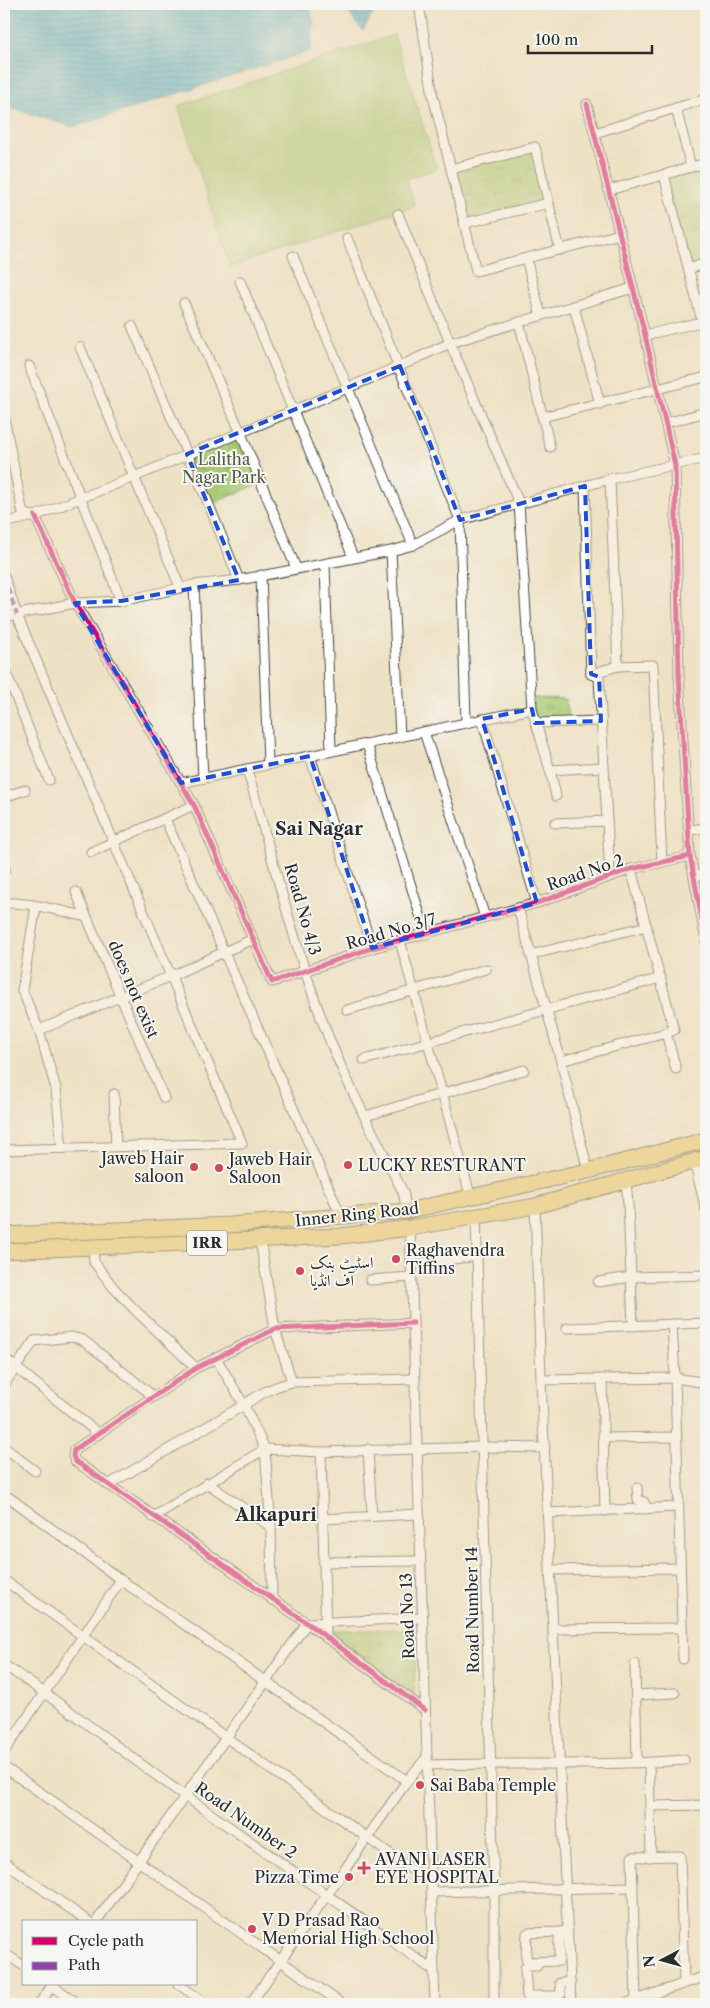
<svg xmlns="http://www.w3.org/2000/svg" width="710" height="2008" font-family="'Libre Caslon Text',Amiri,serif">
<defs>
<pattern id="park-tufts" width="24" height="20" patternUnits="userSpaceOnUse" patternTransform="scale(1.25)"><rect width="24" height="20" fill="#a9ca73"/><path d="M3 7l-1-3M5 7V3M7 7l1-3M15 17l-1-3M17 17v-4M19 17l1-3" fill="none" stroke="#8aa45f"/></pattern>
<pattern id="water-rules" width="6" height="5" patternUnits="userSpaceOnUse" patternTransform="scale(1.25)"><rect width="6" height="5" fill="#53b1d1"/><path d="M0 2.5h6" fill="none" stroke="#4590aa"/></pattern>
</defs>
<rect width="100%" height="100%" fill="#f6f6f2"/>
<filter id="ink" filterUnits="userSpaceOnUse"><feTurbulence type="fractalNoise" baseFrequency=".02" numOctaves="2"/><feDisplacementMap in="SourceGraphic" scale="10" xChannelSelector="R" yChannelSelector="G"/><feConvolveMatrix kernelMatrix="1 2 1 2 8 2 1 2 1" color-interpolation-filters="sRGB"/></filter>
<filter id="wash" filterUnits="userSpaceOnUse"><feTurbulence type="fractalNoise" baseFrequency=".0096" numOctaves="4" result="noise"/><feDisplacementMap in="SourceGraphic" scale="20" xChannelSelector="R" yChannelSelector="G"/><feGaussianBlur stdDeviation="1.12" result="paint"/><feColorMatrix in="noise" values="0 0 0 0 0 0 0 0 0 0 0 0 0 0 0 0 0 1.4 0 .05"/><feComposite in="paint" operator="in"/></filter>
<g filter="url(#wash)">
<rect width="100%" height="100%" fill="#eee2c5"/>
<polygon fill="#a9ca73" stroke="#6a7a4f" points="394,35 437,169 406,179 415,206 230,267 178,106"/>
<g fill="url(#park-tufts)" stroke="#6a7a4f">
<polygon points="535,147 549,203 465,223 451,169"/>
<polygon points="706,163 706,262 689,269 664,175"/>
<polygon points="240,431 261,483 209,505 187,454"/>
<polygon points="531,698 566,699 568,722 535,723"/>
<polygon points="417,1629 414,1694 324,1630"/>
</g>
<g fill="url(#water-rules)" stroke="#3f6e7e">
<polygon points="4,4 309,4 314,23 310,51 73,127 15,109 4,108"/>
<polygon points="341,4 378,4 363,31"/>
</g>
</g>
<g filter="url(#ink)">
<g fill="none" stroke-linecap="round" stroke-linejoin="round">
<defs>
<g id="street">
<polyline points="419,4 433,96 476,271 620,234"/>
<polyline points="587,104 645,335 675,465 679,675 690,856 706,941"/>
<polyline points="676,108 706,99"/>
<polyline points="595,133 676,108 691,167"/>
<polyline points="451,169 535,147 560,250"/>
<polyline points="664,175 702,321"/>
<polyline points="609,190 706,163"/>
<polyline points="398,214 450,343 519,503 532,709 550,770 603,767"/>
<polyline points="465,223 549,203"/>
<polyline points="347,238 460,520 466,723"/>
<polyline points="293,256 413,545"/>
<polyline points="526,258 541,316"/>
<polyline points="689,269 706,263"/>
<polyline points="240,281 353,557"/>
<polyline points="184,303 240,431 296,568"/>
<polyline points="574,307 600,404"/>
<polyline points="519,322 550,447"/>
<polyline points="132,326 209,505 239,580"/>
<polyline points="645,335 706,321"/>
<polyline points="80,347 180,587"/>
<polyline points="29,366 121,601"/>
<polyline points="4,417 23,514 33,516"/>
<polyline points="542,417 706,377"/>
<polyline points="666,423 706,412"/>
<polyline points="610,479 618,666 653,665 662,862"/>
<polyline points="585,486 591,674 599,677 610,875"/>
<polyline points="35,516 75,603 194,805 272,982 372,948 537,903 631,869 690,856"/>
<polyline points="4,523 35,516 134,477 400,366 450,343 633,288"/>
<polyline points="391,551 400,737"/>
<polyline points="325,564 331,751"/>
<polyline points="261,575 268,764"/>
<polyline points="4,576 17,615 242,1143 4,1150"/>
<polyline points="194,585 203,778"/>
<polyline points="4,617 75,603 121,601 194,585 239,580 391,551 413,545 460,520 610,479 706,458"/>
<polyline points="4,667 49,780"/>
<polyline points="591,674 618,666"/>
<polyline points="482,719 537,903"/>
<polyline points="535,723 601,721"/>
<polyline points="424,732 485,917"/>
<polyline points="367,744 426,934"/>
<polyline points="310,756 372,948"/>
<path d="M247,769C271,853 292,938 322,1020C344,1079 374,1135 403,1192L407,1211"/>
<polyline points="550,770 556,796"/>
<polyline points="181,783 532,709"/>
<polyline points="4,797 25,790"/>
<polyline points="165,819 341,1216"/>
<polyline points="555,823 607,821"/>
<polyline points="689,830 706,828"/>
<polyline points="91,852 194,805"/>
<polyline points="4,864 5,869 4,870"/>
<polyline points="631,869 674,1030 666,1033 676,1069"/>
<polyline points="694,876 706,874"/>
<polyline points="76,892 164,1098"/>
<path d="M4,904C19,899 69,913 87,917"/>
<polyline points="36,906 22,990 39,1030 56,1089 62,1148"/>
<polyline points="518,908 561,1061 588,1171"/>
<polyline points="400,941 471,1198"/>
<polyline points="530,955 647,926"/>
<polyline points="347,1010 486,969"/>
<polyline points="39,1030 171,976 253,939"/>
<polyline points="364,1060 661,978"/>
<polyline points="561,1061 666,1033"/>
<polyline points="114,1094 116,1146"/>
<polyline points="365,1116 524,1070"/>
<polyline points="694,1161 706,1210"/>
<polyline points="626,1181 628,1204 633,1326"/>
<polyline points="535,1206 541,1380 571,2004"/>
<polyline points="476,1216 494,1890 494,2004"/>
<polyline points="410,1228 435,2004"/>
<polyline points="260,1240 275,1329 292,1382"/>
<polyline points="93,1248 94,1262 113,1287 135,1310 196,1368"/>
<polyline points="411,1264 478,1256"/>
<polyline points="370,1280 411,1277"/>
<polyline points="598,1282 631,1277 706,1275"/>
<polyline points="413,1323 275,1329 196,1368 74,1450 73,1456 75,1461 307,1623 425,1710"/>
<polyline points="672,1324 675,1378 701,1382 706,1387"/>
<polyline points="567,1328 706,1323"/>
<polyline points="4,1358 99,1434"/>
<polyline points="216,1358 244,1405 265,1449 271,1527 272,1600"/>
<polyline points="602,1379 605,1511"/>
<polyline points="541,1380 675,1378 683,1659"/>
<polyline points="4,1385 34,1341 72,1337 83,1340 153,1396"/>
<polyline points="604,1438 675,1437"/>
<polyline points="4,1447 35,1471"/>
<polyline points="368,1449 372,1516"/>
<polyline points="321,1452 326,1638"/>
<polyline points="207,1483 271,1527"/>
<path d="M108,1485L244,1405C261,1393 272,1387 292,1382L415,1379"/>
<polyline points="637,1488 638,1500 644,1502 646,1509"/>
<polyline points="10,1498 121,1580 407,1781"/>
<polyline points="548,1513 678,1507"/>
<polyline points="153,1517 265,1449 321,1452 483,1447 545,1448"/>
<polyline points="323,1519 419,1514"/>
<polyline points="324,1562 420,1561"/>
<polyline points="550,1570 680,1568"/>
<polyline points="4,1580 431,1883"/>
<polyline points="553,1629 682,1628"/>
<polyline points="635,1664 637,1763"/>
<path d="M4,1665C66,1706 124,1753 185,1796C268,1854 351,1911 434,1971"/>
<polyline points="636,1695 675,1693"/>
<polyline points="4,1752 121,1580"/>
<polyline points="649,1763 651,1857"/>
<path d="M427,1765C513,1762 599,1767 684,1760"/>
<polyline points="4,1767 342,2004"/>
<polyline points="650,1806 706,1805"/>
<polyline points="4,1862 89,1922"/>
<polyline points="431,1892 632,1887"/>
<polyline points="96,1922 307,1623 422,1618"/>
<polyline points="559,1932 559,1961 528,1962 526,1959 527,1934 528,1933 559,1932 568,1931"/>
<polyline points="4,1953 24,1966"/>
<polyline points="537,1966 528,1966 525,1968 527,1996 559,1996 561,1994 560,1983 570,1982"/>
<polyline points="50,1984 79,2004"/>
<polyline points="178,1984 207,2004"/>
<polyline points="636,2000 632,1857 680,1856 684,1983"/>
<polyline points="39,2004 53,1984"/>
<polyline points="250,2004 407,1781 427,1757"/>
<polyline points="624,2004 706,1976"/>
</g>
<g id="highway">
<polyline points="4,1235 230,1225 407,1211 588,1171 706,1140"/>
<polyline points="4,1251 340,1236 410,1228 535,1206 706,1158"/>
</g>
</defs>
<use href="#street" stroke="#484642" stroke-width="11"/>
<use href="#highway" stroke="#484642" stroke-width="17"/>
<use href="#street" stroke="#fff" stroke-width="9"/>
<use href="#highway" stroke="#eac769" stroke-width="15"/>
<polyline stroke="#8e44ad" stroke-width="4" stroke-dasharray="8 4" stroke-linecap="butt" points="4,576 17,615"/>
<defs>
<g id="cycleway">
<polyline points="587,104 645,335 675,465 679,675 690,856 706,941"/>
<polyline points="35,516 75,603 194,805 272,982 372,948 537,903 631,869 690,856"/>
<polyline points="413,1323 275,1329 196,1368 74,1450 73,1456 75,1461 307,1623 425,1710"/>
</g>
</defs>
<use href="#cycleway" stroke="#f6f6f2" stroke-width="8"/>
<use href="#cycleway" stroke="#d6006c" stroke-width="5"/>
</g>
</g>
<path d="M0 0H710V2008H0ZM400,366L460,520L585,486L591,674L599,677L601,721L535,723L532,709L482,719L537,903L372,948L310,756L181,783L75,603L121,601L239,580L187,454Z" fill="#eee2c5" fill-opacity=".55" fill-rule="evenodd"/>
<path fill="none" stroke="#1d4ed8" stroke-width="4" stroke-dasharray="10 6" stroke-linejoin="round" d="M400,366L460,520L585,486L591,674L599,677L601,721L535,723L532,709L482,719L537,903L372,948L310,756L181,783L75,603L121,601L239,580L187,454Z"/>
<g fill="#d1495b" stroke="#f6f6f2" stroke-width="2">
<circle cx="348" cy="1165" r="5"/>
<circle cx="194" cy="1167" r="5"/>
<circle cx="219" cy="1168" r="5"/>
<circle cx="396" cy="1259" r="5"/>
<circle cx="300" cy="1271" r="5"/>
<circle cx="420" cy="1785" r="5"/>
<path d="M361.5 1860.5h5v5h5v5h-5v5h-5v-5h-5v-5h5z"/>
<circle cx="349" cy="1877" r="5"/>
<circle cx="252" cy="1929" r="5"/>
</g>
<g text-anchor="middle" stroke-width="4" stroke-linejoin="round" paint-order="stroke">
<rect fill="#f6f6f2" stroke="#686867" stroke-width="1" x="187" y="1230.5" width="40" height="25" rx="4"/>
<g font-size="15" font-weight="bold" fill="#2b2b2b">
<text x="207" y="1248">IRR</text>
</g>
<g font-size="16" fill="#515b41" stroke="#f6f6f2">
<text x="224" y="465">Lalitha<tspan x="224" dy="18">Nagar Park</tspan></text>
</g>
<g font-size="16" fill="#2b2b2b" stroke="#f6f6f2">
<text transform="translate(585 872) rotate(-19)" y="6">Road No 2</text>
<text transform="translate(303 909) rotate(74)" y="6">Road No 4/3</text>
<text transform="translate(391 931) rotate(-16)" y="6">Road No 3/7</text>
<text transform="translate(134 989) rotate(67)" y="6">does not exist</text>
<text transform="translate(357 1214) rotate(-6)" y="6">Inner Ring Road</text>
<text transform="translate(472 1610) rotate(-91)" y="6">Road Number 14</text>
<text transform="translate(407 1616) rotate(-92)" y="6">Road No 13</text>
<text transform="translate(246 1820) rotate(35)" y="6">Road Number 2</text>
</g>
<g font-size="16" fill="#2b2b2b" stroke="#f6f6f2" text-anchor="start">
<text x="184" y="1164" text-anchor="end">Jaweb Hair<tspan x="184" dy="18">saloon</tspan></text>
<text x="229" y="1165">Jaweb Hair<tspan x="229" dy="18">Saloon</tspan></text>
<text x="358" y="1171">LUCKY RESTURANT</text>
<text x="406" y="1256">Raghavendra<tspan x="406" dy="18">Tiffins</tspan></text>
<text x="310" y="1268">اسٹیٹ بنک<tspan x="310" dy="18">آف انڈیا</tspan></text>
<text x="430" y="1791">Sai Baba Temple</text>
<text x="375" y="1865">AVANI LASER<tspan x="375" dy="18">EYE HOSPITAL</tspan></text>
<text x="339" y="1883" text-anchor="end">Pizza Time</text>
<text x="262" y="1926">V D Prasad Rao<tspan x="262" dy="18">Memorial High School</tspan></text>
</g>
<g font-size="18" font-weight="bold" fill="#2b2b2b" stroke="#f6f6f2">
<text x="319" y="835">Sai Nagar</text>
<text x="276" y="1521">Alkapuri</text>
</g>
</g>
<rect width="710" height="2008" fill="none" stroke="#f6f6f2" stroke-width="20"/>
<rect x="22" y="1920" width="175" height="65" fill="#f6f6f2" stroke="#a5a5a2"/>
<rect x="32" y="1937" width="25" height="8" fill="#d6006c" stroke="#a5a5a2"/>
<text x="68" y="1946" font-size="15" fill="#2b2b2b">Cycle path</text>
<rect x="32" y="1962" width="25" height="8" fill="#8e44ad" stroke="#a5a5a2"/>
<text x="68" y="1970" font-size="15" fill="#2b2b2b">Path</text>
<g transform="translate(662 1960) rotate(264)" stroke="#f6f6f2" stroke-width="4" paint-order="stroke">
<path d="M0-4L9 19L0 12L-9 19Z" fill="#2b2b2b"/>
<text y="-8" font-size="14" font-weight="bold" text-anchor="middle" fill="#2b2b2b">N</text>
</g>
<path d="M528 45v8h124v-8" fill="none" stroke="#2b2b2b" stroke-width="2.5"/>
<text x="535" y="45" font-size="15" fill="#2b2b2b" stroke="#f6f6f2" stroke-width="4" paint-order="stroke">100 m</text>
</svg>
